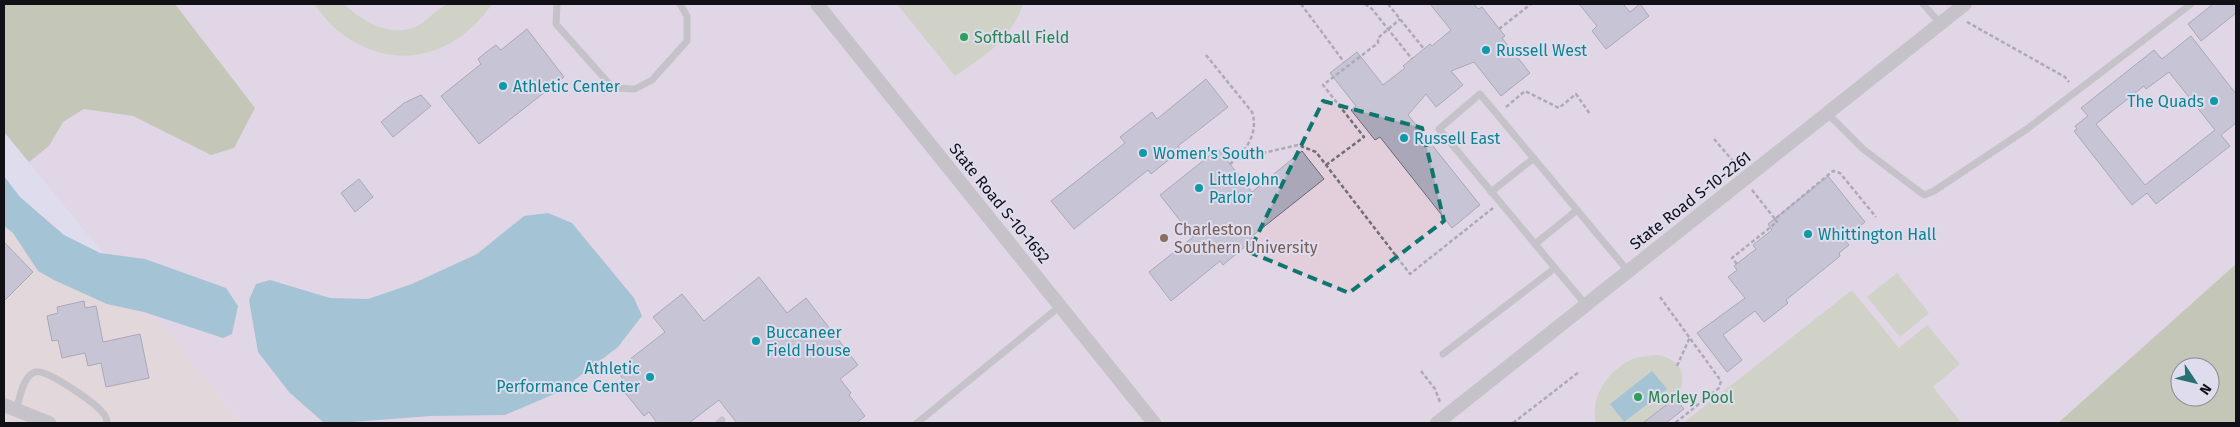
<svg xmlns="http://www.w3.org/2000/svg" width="2240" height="427" font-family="'Fira Sans',sans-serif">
<rect width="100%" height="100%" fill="#dedced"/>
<polygon fill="#e6d0c4" points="4,226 13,233 24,249 144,312 155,315 241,423 4,423"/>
<path fill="#e3cedc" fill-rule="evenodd" d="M4,4H2236V423H242L4,132ZM2180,367H2210V397H2180Z"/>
<g fill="#bfc69a">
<path d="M314,4H344C364,23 395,40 421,24C429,18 437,9 446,5C453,1 482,4 492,4C454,59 391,74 337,30C328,23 321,12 314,4Z"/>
<path d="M897,4H1023C1011,40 985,56 955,76Z"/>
<polygon points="1897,273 1929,313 1900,337 1867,297"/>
<polygon points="1852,290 1899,348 1927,325 1960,364 1933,387 1960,421 1957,423 1683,423"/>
<path d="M1657,355C1683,359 1688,378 1677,400L1675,398L1643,423H1596C1590,396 1608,370 1633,359C1640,356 1649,356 1657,355Z"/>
</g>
<g fill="#a5ae76" fill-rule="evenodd">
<polygon points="4,4 175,4 255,108 234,148 211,155 133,116 84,109 63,122 49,146 29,162 4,132"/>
<path d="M2236,264V423H2058ZM2180,367H2210V397H2180Z"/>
</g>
<g fill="#5ea5b7">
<polygon points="4,176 20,197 64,235 100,253 145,259 226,288 238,306 232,334 223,338 144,312 107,304 54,280 38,271 13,233 4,226"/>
<polygon points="548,213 572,223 634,298 642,316 618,347 559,392 505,415 431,416 352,422 323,422 289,392 258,352 249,300 256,284 270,280 330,298 368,299 412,284 477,254 524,216"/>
<polygon points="1652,371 1667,389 1624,422 1610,404"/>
</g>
<g fill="#aaa8b8" stroke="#6b6978" fill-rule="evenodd">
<polygon points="1430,4 1474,4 1478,9 1482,7 1505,36 1502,38 1530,73 1501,96 1474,62 1451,71 1463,85 1436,107 1426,94 1408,115 1480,205 1452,228 1380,137 1375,140 1351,110 1356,106 1330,73 1357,52 1383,85 1405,68 1403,66 1430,44 1432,46 1451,30"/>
<polygon points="1579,4 1623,4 1630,12 1640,4 1649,16 1606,49 1592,31 1597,26"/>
<polygon points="2213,4 2236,4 2236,13 2201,41 2188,24"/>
<polygon points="527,29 564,77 479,144 441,96 481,64 478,59 485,53 496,45 501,50"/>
<path d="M2191,36L2236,94V123L2221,135L2230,146L2156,204L2147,193L2132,205L2074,131L2077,129L2075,126L2088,116L2081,108L2154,50L2162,59ZM2169,72L2215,130L2145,185L2096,124L2144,86L2146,89Z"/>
<polygon points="1206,79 1228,107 1178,146 1181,150 1151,174 1148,170 1074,229 1051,201 1125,143 1120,137 1152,112 1157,119"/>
<polygon points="421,95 431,106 393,137 381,122 404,103"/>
<polygon points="1218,149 1252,192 1302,151 1324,179 1251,237 1253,240 1223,265 1220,261 1171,301 1149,272 1193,237 1160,195"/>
<polygon points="1828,176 1865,222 1844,239 1849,245 1839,253 1840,256 1786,300 1788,303 1764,322 1755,311 1723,335 1742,360 1727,372 1697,333 1745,298 1728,277 1737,270 1734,266 1756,249 1753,245 1772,230 1768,224"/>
<polygon points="359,179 373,197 355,212 341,193"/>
<polygon points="4,242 33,272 4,301"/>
<polygon points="759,277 787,313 806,298 858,365 840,379 851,393 849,395 865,416 856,423 737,423 719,400 689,423 657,423 649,412 644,416 621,388 627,384 616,370 665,332 653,317 682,294 704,321"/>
<polygon points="84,301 85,308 96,306 103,342 140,334 149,378 106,387 101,363 88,366 85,353 62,358 58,340 52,341 47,316 58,313 57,307"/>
<polygon points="1675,398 1684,409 1666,423 1643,423"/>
</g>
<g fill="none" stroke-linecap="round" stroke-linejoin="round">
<g stroke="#6f6e79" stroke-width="2.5" stroke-dasharray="4 2.5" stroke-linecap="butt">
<polyline points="1301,4 1344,62"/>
<polyline points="1365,4 1372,9 1412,59"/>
<polyline points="1388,4 1424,49"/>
<polyline points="1967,22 2065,77 2069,82"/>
<polyline points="1499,29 1531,4"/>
<path d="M1206,55L1252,112C1259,132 1246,152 1230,164"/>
<polyline points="1506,107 1525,91 1559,108 1576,94 1590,114"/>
<polyline points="1714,139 1733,161 1735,168"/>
<polyline points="1237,159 1298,145 1316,152 1410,274 1493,208"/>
<polyline points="1326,165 1364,137 1323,85 1378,43 1378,38 1400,19"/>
<polyline points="1752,190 1775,219 1833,171 1840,173 1876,217"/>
<polyline points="1737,264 1732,258 1777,222 1775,219"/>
<polyline points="1660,297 1721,381 1719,388 1675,423"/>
<polyline points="1677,366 1690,337"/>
<polyline points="1421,371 1435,389 1440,402"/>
<polyline points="1513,423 1579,372"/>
</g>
<g stroke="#a6a59e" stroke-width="7">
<polyline points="557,4 556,24 613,88 635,89 652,80 687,41 687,16 680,4"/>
<polyline points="1923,4 1940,23"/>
<polyline points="1827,113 1863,149 1924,195 1934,191 2027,129 2191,4"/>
<polyline points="1491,192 1534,158"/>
<polyline points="1535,244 1577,210"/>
<polyline points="1586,305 1439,129 1480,94 1628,271"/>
<polyline points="1443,354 1555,268"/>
<path d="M17,409C19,399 23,376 35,372C46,368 95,403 103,413C106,416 107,420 107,423"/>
<polyline points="719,423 722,420"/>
<polyline points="917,423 1059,307"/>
</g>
<g stroke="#a6a59e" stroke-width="14">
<polyline points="817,4 1154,423"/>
<polyline points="4,405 49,423"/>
<polyline points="1437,423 1965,4"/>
</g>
</g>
<path d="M0 0H2240V427H0ZM1323,101L1422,128L1444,221L1349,293L1249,252Z" fill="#dedced" fill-opacity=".55" fill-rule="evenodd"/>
<path fill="none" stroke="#0f766e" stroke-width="4" stroke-dasharray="10 6" stroke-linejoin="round" d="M1323,101L1422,128L1444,221L1349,293L1249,252Z"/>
<g fill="#2e9e5b" stroke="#dedced" stroke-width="2">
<circle cx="964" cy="37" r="5"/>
<circle cx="1638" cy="397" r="5"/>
</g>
<g fill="#0f9aa8" stroke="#dedced" stroke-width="2">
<circle cx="1486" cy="50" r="5"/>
<circle cx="503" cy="86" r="5"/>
<circle cx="2214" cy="101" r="5"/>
<circle cx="1404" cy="138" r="5"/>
<circle cx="1143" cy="153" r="5"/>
<circle cx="1199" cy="188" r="5"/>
<circle cx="1808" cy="234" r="5"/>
<circle cx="756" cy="341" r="5"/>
<circle cx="650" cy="377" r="5"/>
</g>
<circle fill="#8d6e63" stroke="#dedced" stroke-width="2" cx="1164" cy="238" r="5"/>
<g text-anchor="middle" stroke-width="4" stroke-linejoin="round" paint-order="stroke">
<g font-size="16" fill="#27864d" stroke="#dedced" text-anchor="start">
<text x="974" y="43">Softball Field</text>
<text x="1648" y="403">Morley Pool</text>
</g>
<g font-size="16" fill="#0d838f" stroke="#dedced" text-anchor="start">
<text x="1496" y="56">Russell West</text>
<text x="513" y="92">Athletic Center</text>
<text x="2204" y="107" text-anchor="end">The Quads</text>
<text x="1414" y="144">Russell East</text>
<text x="1153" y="159">Women's South</text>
<text x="1209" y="185">LittleJohn<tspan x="1209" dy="18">Parlor</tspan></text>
<text x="1818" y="240">Whittington Hall</text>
<text x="766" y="338">Buccaneer<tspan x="766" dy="18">Field House</tspan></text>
<text x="640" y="374" text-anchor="end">Athletic<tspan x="640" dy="18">Performance Center</tspan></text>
</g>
<g font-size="16" fill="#111016" stroke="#dedced">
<text transform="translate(1690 200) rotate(-38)" y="6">State Road S-10-2261</text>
<text transform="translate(1000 203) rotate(51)" y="6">State Road S-10-1652</text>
</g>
<g font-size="16" fill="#785e54" stroke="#dedced" text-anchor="start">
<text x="1174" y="235">Charleston<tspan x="1174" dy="18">Southern University</tspan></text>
</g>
</g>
<rect width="2240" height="427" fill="none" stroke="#111016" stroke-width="10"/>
<g transform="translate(2195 382) rotate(125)"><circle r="24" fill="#dedced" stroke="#8c8a97"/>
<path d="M0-4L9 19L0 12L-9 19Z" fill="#267171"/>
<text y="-8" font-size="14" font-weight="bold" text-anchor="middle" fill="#111016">N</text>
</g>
</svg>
